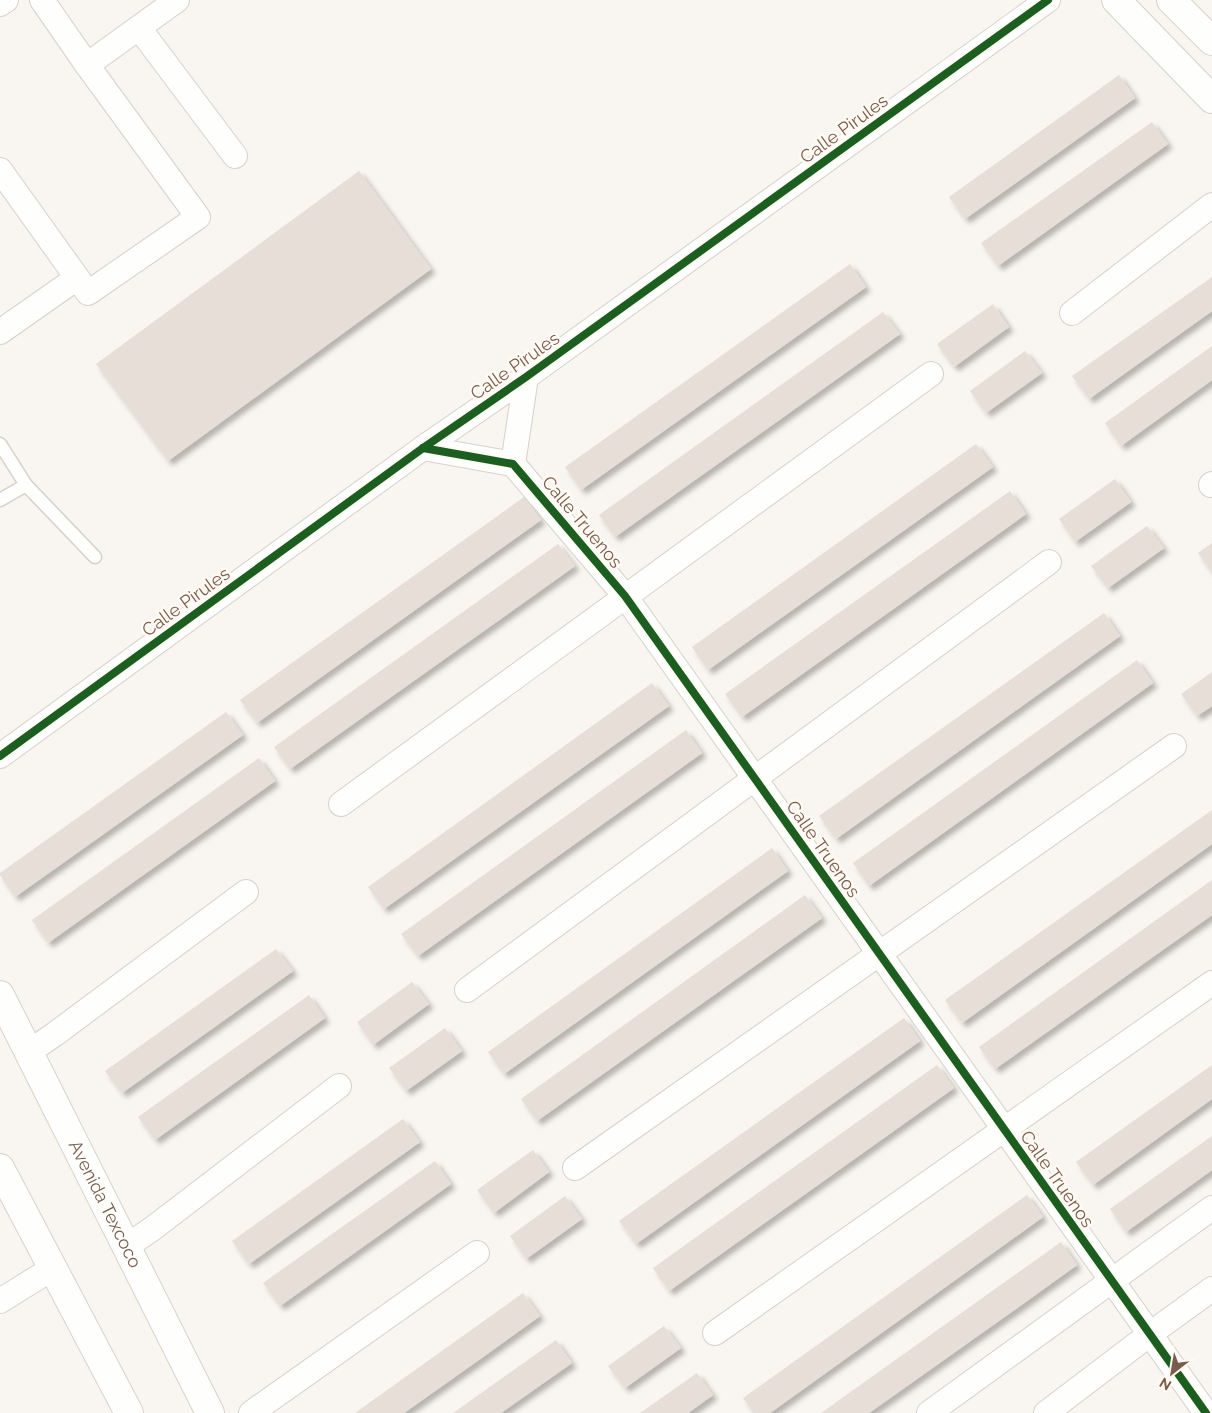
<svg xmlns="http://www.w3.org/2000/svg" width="1212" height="1413" font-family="Raleway,sans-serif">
<defs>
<filter id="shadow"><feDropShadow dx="4.5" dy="4.5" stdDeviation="2.5" flood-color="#0004"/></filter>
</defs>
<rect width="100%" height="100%" fill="#f9f5f0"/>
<g fill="#e6ded7" filter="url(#shadow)">
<polygon points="1119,75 1135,98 965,219 949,197"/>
<polygon points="1152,122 1168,144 998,266 981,243"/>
<polygon points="359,171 431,269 168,461 96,364"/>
<polygon points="850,264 866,287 581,490 565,467"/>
<polygon points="1212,277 1212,311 1089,399 1072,376"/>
<polygon points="993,304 1009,327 954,367 937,344"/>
<polygon points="883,312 900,334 615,537 599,515"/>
<polygon points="1212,346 1212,380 1121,446 1105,423"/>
<polygon points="1025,351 1042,373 986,413 970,391"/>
<polygon points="976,444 993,467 708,670 692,647"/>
<polygon points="1115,479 1131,502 1075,542 1059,519"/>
<polygon points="1010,491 1026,514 742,717 725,694"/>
<polygon points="524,497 541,520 257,723 240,700"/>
<polygon points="1147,526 1164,548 1108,588 1091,566"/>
<polygon points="1212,543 1212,572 1198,553"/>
<polygon points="558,544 575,566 290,769 274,747"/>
<polygon points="1104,613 1120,636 836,839 819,816"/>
<polygon points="1137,660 1153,683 869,886 853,863"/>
<polygon points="1212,672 1212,706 1197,716 1181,694"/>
<polygon points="652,683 669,706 384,909 368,887"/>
<polygon points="226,712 243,735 15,897 0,875 0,873"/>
<polygon points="686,730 702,753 418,956 401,934"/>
<polygon points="259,758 275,781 48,943 32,920"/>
<polygon points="1212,810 1212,844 962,1023 945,1000"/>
<polygon points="772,848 788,871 504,1074 488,1052"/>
<polygon points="1212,880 1212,915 995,1069 979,1047"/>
<polygon points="805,895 822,918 537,1121 521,1099"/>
<polygon points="276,949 293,971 122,1093 105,1071"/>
<polygon points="412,982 429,1004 373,1045 357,1022"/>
<polygon points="309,995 325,1018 155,1140 138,1117"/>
<polygon points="904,1018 920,1041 636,1244 619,1221"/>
<polygon points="445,1028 462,1051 406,1091 389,1068"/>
<polygon points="937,1065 954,1088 669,1291 653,1268"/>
<polygon points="1212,1065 1212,1099 1093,1185 1076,1162"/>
<polygon points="403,1119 420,1142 249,1264 232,1241"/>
<polygon points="1212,1136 1212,1170 1126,1232 1110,1209"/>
<polygon points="533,1150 549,1172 494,1213 477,1190"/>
<polygon points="435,1161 451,1184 280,1306 263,1283"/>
<polygon points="1027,1195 1043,1217 770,1413 754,1413 743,1398"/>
<polygon points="565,1196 582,1219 526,1259 510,1236"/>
<polygon points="1061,1242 1077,1265 1020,1306 869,1413 821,1413"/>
<polygon points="523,1293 540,1316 483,1357 404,1413 355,1413"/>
<polygon points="664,1326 681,1348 625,1388 608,1366"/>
<polygon points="556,1340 572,1363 515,1403 501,1413 453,1413"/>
<polygon points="697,1373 713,1395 688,1413 640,1413"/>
</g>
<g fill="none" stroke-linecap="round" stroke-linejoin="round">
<defs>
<g id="service">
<polyline points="0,444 26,485 0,500"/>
<polyline points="26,485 95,557"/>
</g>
<g id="minor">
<polyline points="0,4 6,0"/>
<polyline points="139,28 235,156"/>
<polyline points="87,65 177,0"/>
<polyline points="0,170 88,293 198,217 87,65 42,0"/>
<polyline points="1072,313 1212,205"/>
<polyline points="0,332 77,278"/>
<polyline points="423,448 513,464 625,596 1206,1413"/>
<polyline points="513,464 526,377"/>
<polyline points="1211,485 1212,484"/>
<polyline points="0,756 423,448 526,377 1048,0"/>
<polyline points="341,804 931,374"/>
<polyline points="467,990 1049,562"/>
<polyline points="29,1052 55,1034 246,892"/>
<polyline points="575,1168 1174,746"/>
<polyline points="127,1246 152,1229 339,1086"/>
<polyline points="0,1301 53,1268"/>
<polyline points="715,1333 1212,983"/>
<polyline points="251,1413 477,1253"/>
<polyline points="929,1413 1212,1208"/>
<polyline points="1046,1413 1150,1334 1212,1289"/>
</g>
<g id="tertiary">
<polyline points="1116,0 1212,99"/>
<polyline points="1171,0 1212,41"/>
</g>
<g id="secondary">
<path id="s1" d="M0,995L210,1413"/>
<polyline points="0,1168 129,1413"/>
</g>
</defs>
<use href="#service" stroke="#d7d1cb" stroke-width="15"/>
<use href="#minor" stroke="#d7d1cb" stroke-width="26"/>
<use href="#tertiary" stroke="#d7d1cb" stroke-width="30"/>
<use href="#secondary" stroke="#d9d2cb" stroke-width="30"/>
<use href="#service" stroke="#fefefd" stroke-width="12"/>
<use href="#minor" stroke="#fefefd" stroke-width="24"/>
<use href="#tertiary" stroke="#fefefd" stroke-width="28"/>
<use href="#secondary" stroke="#fefefd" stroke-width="28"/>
<defs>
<g id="cycleway">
<polyline points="423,448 513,464 625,596 1206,1413"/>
<polyline points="0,756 423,448 526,377 1048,0"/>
</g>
</defs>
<use href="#cycleway" stroke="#fffaf3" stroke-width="11"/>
<use href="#cycleway" stroke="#1b5e20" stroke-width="8"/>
</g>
<g text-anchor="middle" stroke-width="5" stroke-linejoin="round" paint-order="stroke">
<g font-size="18" fill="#7a5c4d" stroke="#fffaf3">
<text transform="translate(844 129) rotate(-36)" y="6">Calle Pirules</text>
<text transform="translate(515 366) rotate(-35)" y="6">Calle Pirules</text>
<text transform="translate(582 522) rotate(50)" y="6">Calle Truenos</text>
<text transform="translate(186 602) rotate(-36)" y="6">Calle Pirules</text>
<text transform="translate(823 849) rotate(55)" y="6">Calle Truenos</text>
<text transform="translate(1057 1179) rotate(55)" y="6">Calle Truenos</text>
<text dy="6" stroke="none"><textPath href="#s1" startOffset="234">Avenida Texcoco</textPath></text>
</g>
</g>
<g transform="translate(1172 1373) rotate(211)" stroke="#fffaf3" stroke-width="4" paint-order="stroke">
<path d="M0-4L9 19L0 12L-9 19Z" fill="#7a5c4d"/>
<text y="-8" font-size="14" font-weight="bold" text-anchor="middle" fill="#7a5c4d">N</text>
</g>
</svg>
